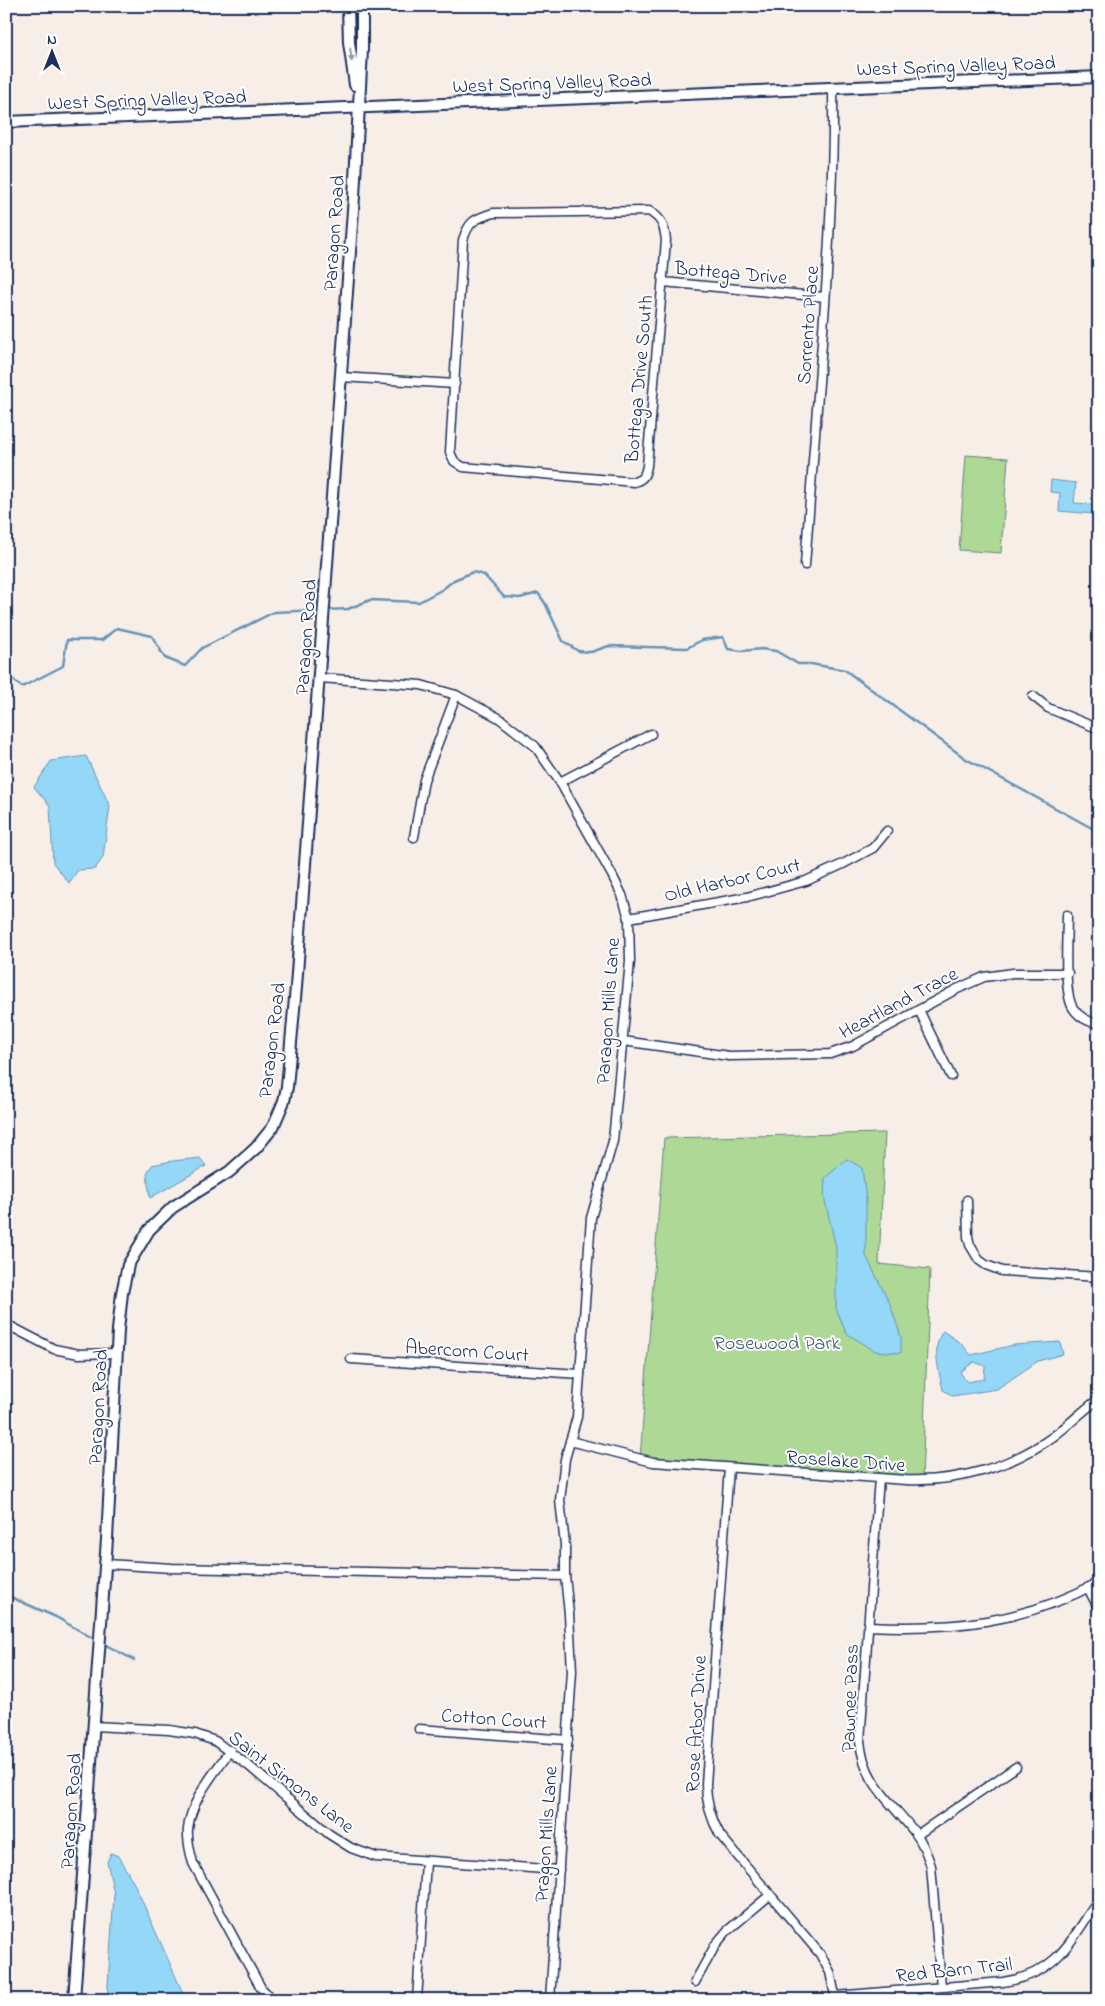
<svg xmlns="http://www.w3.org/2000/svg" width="1105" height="2006" font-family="'Indie Flower',sans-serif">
<rect width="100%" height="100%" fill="#f8eee8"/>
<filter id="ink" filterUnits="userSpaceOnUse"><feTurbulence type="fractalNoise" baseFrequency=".02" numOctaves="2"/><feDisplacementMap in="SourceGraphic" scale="10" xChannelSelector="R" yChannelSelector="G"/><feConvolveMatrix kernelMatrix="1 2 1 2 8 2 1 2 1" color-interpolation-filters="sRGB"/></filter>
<g filter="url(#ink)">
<g fill="#add896" stroke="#64847a">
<polygon points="966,455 1008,458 1001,553 959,550"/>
<polygon points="885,1133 879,1264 930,1269 922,1481 640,1459 664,1138"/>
</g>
<g fill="#94d7f6" stroke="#6494b9" fill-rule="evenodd">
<polygon points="1051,480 1076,483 1074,503 1094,504 1093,514 1059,511 1060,493 1050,492"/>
<polygon points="86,756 110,806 103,857 95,869 78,870 69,883 53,863 50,806 34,787 51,761"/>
<polygon points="200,1158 206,1166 150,1198 147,1174 152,1165 172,1161"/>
<polygon points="847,1159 862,1168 866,1199 866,1256 890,1304 901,1337 901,1353 875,1351 846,1333 836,1308 836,1247 824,1197 825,1178"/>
<path d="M943,1331L962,1344L971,1355L1014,1345L1060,1342L1063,1354L1038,1361L997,1389L953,1396L943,1390C939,1372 931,1346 943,1331ZM974,1362L985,1366L984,1379L967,1382L960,1372Z"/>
<polygon points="111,1853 118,1856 135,1885 186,2000 107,2000 114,1894 107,1862"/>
</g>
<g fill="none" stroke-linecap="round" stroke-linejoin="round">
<g stroke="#6494b9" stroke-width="2.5">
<polyline points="326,610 348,609 370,600 419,602 443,589 454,580 473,572 484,575 504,597 520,598 538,593 545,603 563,641 578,651 591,652 609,646 687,648 702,640 723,637 728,649 742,651 761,649 776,651 798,664 811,664 845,670 966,759 1099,832"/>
<polyline points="6,674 22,687 63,666 67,640 102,640 117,628 152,636 165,658 185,666 202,648 274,612 320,610"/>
<polyline points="6,1595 56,1617 96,1640"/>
<polyline points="104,1644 134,1660"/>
</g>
<defs>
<g id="minor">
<path d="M649,211C662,219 664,225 666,240L647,466C645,475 644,479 634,482L463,467L454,461L450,452L463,240C469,221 474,219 493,213Z"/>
<polyline points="663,282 825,297"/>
<polyline points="341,377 455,384"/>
<path d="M805,565C812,478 819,391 825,304C830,232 834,160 833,88"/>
<polyline points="319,678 421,685 456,695 499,718 535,746 560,782 612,875 622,895 629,918 630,961 613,1141 591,1218 577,1417 565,1459 560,1500 565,1545 565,1576"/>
<polyline points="1033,696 1048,708 1099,729"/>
<polyline points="560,782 651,734"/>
<polyline points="414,837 424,780 456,695"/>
<path d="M1067,915C1067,936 1063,992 1073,1008C1079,1017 1088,1022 1099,1024"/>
<polyline points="629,918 747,897 806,881 843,864 873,848 887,831"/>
<polyline points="919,1010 951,1076"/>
<polyline points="623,1041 729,1056 830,1054 853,1046 955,990 984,977 1013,973 1068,973"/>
<polyline points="967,1200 968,1237 970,1245 979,1260 986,1265 1002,1271 1099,1277"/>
<polyline points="6,1324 54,1349 79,1354 117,1353"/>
<polyline points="351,1359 580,1374"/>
<path d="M570,1441L653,1462L906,1480C959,1482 1011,1467 1054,1436C1070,1424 1083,1410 1099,1399"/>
<path d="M729,1468L706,1784C706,1804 711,1819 720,1835L820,1954L830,1972L836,2000"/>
<path d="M879,1478L860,1741C864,1784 892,1802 916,1834C923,1843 927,1854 931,1866L941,1986"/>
<polyline points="106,1564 172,1568 565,1576 569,1614 572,1671 550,2000"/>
<polyline points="1088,1588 1099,1609"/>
<path d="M868,1626C952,1630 1024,1623 1099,1582"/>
<polyline points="94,1726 169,1730 195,1734 215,1741 249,1766 329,1834 351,1848 376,1857 559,1870"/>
<polyline points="419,1729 568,1740"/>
<path d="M230,1750C214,1774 191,1799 188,1829C187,1840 190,1852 193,1863L261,1988L273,2000"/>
<polyline points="917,1835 1016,1767"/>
<polyline points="695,1982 716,1944 727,1931 770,1895"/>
<path d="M836,1996L1003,1982C1058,1974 1071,1940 1099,1899"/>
<polyline points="417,2000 426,1862"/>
</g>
<g id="tertiary">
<polyline points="348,6 349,42 355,85"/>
<polyline points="6,122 1099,77"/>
<polyline points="74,2000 107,1539 118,1330 122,1293 128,1265 149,1230 173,1207 229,1172 256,1148 273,1127 284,1101 287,1087 296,987 354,197 362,50 362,6"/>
</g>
</defs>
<use href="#minor" stroke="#1b2f5e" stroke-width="11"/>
<use href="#tertiary" stroke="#1b2f5e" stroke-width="14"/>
<use href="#minor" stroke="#fff" stroke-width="8"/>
<use href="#tertiary" stroke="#fff" stroke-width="10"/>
</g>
<defs><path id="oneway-solid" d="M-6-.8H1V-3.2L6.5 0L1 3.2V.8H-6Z" transform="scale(1.25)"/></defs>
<use fill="#8d97ae" href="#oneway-solid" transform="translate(351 55) rotate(83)"/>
</g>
<g text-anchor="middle" stroke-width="4" stroke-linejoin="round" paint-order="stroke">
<g font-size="20" fill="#1b2f5e" stroke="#fff">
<text transform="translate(956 65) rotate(-2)" y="7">West Spring Valley Road</text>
<text transform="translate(552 82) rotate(-2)" y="7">West Spring Valley Road</text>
<text transform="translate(147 99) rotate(-2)" y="7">West Spring Valley Road</text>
<text transform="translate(333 233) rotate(-86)" y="7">Paragon Road</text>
<text transform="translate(731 272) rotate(5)" y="7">Bottega Drive</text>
<text transform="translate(807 325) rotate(-86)" y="7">Sorrento Place</text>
<text transform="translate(638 379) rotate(-85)" y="7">Bottega Drive South</text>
<text transform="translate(305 637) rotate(-86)" y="7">Paragon Road</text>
<text transform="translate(732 879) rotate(-13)" y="7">Old Harbor Court</text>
<text transform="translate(898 1002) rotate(-28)" y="7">Heartland Trace</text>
<text transform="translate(607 1011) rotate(-86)" y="7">Paragon Mills Lane</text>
<text transform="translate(271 1040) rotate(-83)" y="7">Paragon Road</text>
<text transform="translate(467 1350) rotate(4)" y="7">Abercorn Court</text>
<text transform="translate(97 1407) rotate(-87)" y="7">Paragon Road</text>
<text transform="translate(846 1460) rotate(4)" y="7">Roselake Drive</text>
<text transform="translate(849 1698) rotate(-88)" y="7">Pawnee Pass</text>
<text transform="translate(494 1718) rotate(4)" y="7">Cotton Court</text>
<text transform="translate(695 1724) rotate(-87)" y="7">Rose Arbor Drive</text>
<text transform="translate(292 1781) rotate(38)" y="7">Saint Simons Lane</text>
<text transform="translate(70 1811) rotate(-86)" y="7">Paragon Road</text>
<text transform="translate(545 1834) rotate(-86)" y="7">Pragon Mills Lane</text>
<text transform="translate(954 1969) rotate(-6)" y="7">Red Barn Trail</text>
</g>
<g font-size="20" fill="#40596c" stroke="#fff">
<text x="777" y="1349">Rosewood Park</text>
</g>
</g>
<rect width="1105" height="2006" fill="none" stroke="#fff" stroke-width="25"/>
<rect x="12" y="12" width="1080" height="1981" fill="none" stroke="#1b2f5e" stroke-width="2" filter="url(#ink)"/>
<g transform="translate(52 52)" stroke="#ffffff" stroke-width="4" paint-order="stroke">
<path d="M0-4L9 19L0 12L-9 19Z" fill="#1b2f5e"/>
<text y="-8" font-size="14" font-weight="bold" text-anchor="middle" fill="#1b2f5e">N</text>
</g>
</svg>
